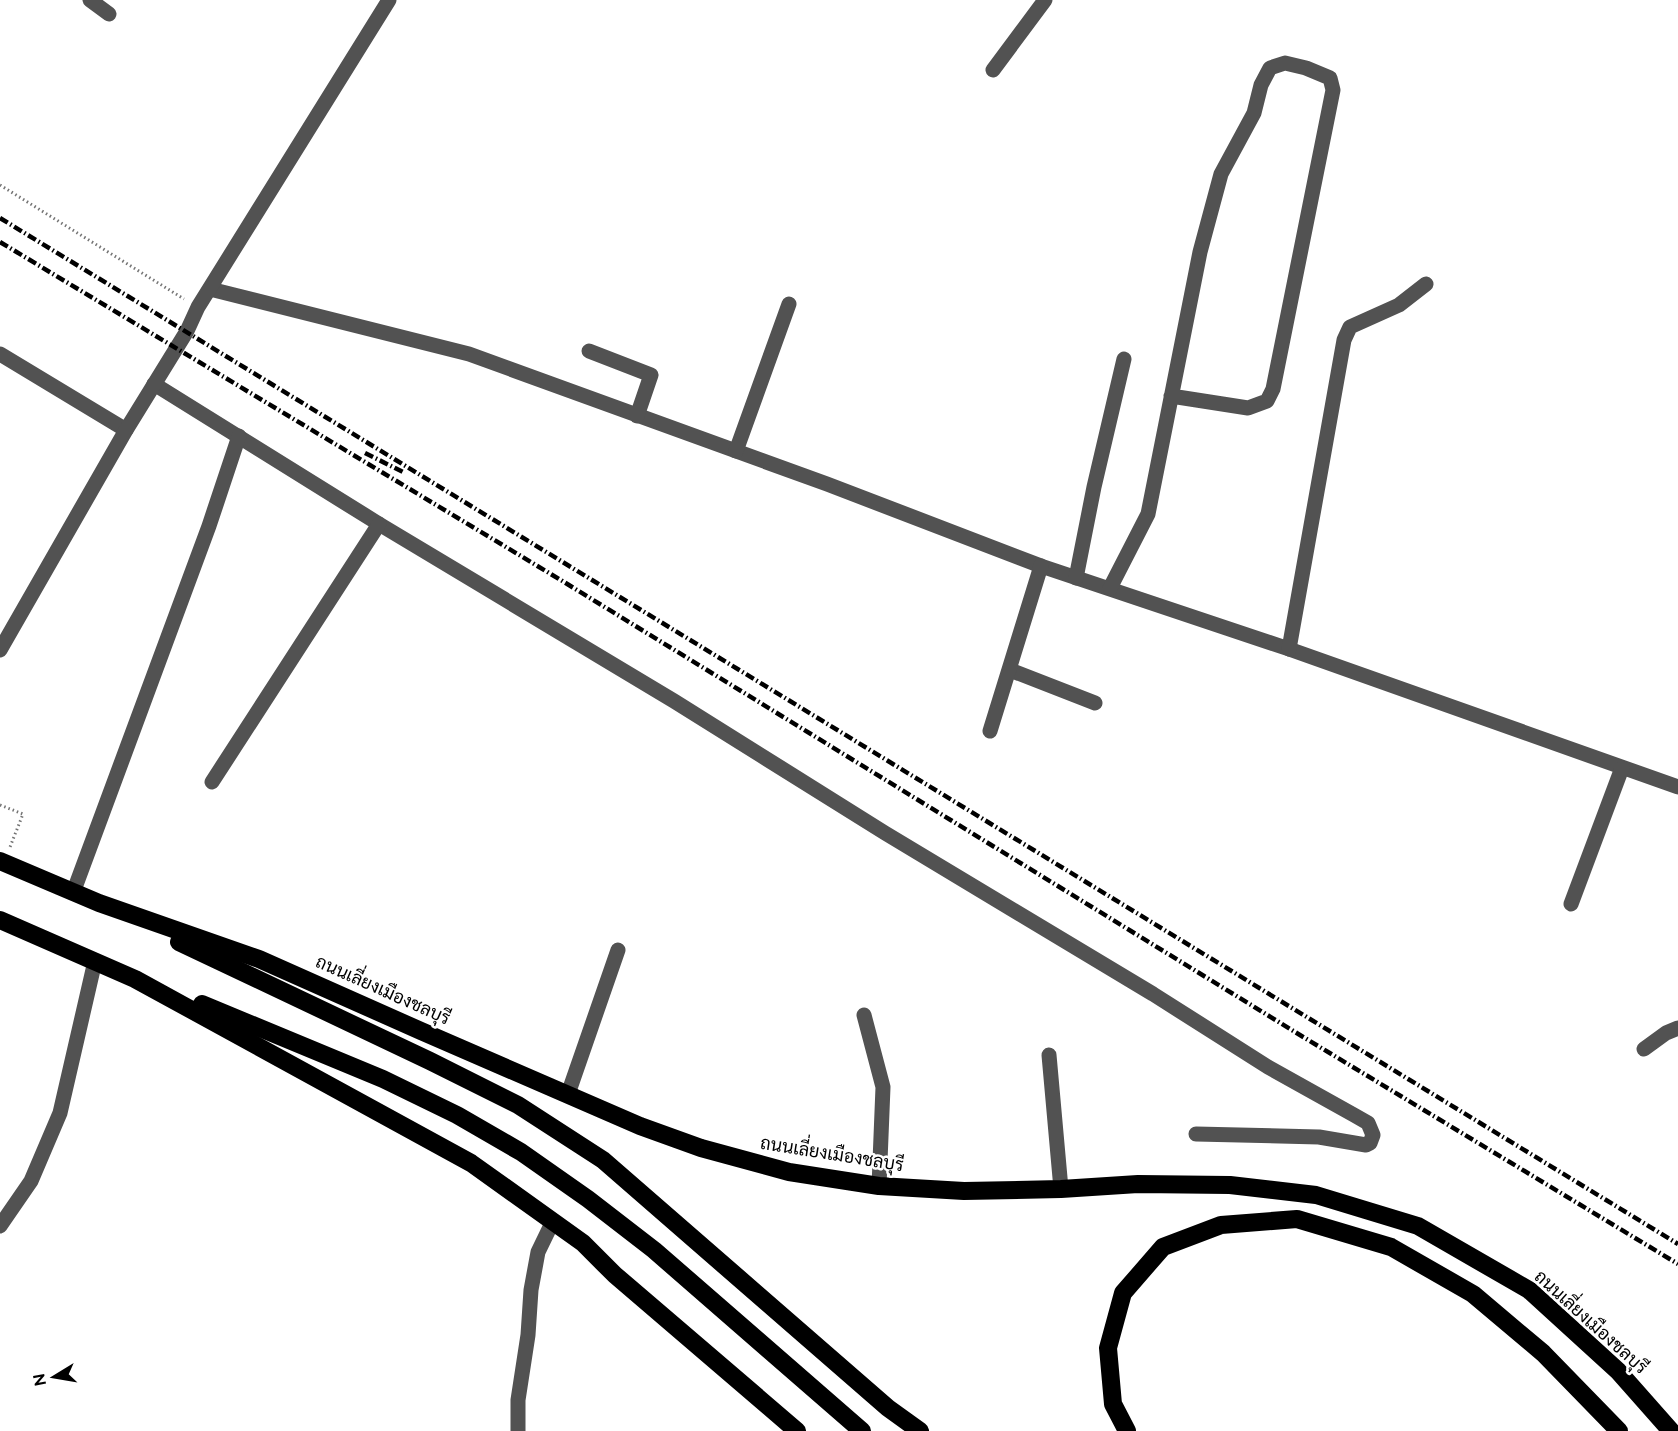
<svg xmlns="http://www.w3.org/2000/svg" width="1678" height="1431" font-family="Raleway,Sarabun,sans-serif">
<rect width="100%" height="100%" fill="#fff"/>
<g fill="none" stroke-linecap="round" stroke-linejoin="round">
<g stroke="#747474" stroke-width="3" stroke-dasharray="1.5 3" stroke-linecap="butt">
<polyline points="0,185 184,299"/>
<polyline points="0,805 23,814 10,847"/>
</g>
<g stroke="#525252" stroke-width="15">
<polyline points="90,0 109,14"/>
<polyline points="993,70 1045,0"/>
<polyline points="210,289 469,354 827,484 1041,566 1289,649 1678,787"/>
<polyline points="589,351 651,375 637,416"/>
<polyline points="0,354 126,430"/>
<polyline points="154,384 379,524 674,701 885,833 1153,994 1268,1067 1354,1115 1368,1123 1373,1135 1370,1143 1366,1145 1319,1137 1196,1134"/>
<polyline points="736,451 789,304"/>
<polyline points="1076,578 1094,487 1124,359"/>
<polyline points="1110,588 1148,514 1200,252 1221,174 1254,113 1261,85 1270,68 1285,63 1306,68 1330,78 1333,90 1273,389 1267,401 1248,408 1171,396"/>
<polyline points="1289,649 1344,340 1350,327 1399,305 1426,284"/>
<polyline points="0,650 126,430 187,331 198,307 389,0"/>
<polyline points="1010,670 1095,703"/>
<polyline points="990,731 1041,566"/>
<polyline points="212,782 379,524"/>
<polyline points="73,893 209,526 239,436"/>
<polyline points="1571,904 1622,768"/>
<polyline points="864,1015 883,1087 879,1186"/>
<polyline points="1644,1049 1666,1033 1678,1028"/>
<polyline points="1049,1055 1061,1189"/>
<polyline points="568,1094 618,950"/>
<polyline points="0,1226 31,1181 60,1113 95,961"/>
<polyline points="518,1431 518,1400 528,1335 531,1290 538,1252 553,1221"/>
</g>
<g stroke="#000" stroke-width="18">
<polyline points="0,861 99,903 259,959 421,1031 640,1126 701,1148 789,1172 879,1186 964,1191 1061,1189 1138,1184 1230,1185 1316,1195 1418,1226 1529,1290 1618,1371 1671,1431"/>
<polyline points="0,920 135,979 471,1163 583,1243 615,1275 797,1431"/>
<polyline points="179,942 430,1061 518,1105 603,1160 888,1408 920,1431"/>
<polyline points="202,1004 383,1079 457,1115 521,1152 588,1199 654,1250 862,1431"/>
<polyline points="1127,1431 1113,1404 1108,1348 1123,1293 1163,1247 1221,1225 1297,1219 1391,1247 1473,1294 1543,1353 1619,1431"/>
</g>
<g stroke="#000" stroke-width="4.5" stroke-dasharray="9 3 1.5 3" stroke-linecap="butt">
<polyline points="0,218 1678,1244"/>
<polyline points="0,242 564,582 1295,1032 1678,1264"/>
<polyline points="365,453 403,472"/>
</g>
</g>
<g text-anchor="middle" stroke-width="5" stroke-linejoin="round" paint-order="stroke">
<g font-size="18" fill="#000" stroke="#fff">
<text transform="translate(383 990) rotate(24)" y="6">ถนนเลี่ยงเมืองชลบุรี</text>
<text transform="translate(832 1154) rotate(9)" y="6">ถนนเลี่ยงเมืองชลบุรี</text>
<text transform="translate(1591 1322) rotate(42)" y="6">ถนนเลี่ยงเมืองชลบุรี</text>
</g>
</g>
<g transform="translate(54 1377) rotate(259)" stroke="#ffffff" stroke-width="4.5" paint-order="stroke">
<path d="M0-4.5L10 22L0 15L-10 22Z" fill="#000000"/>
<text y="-9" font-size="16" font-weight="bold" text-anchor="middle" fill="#000000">N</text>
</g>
</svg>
